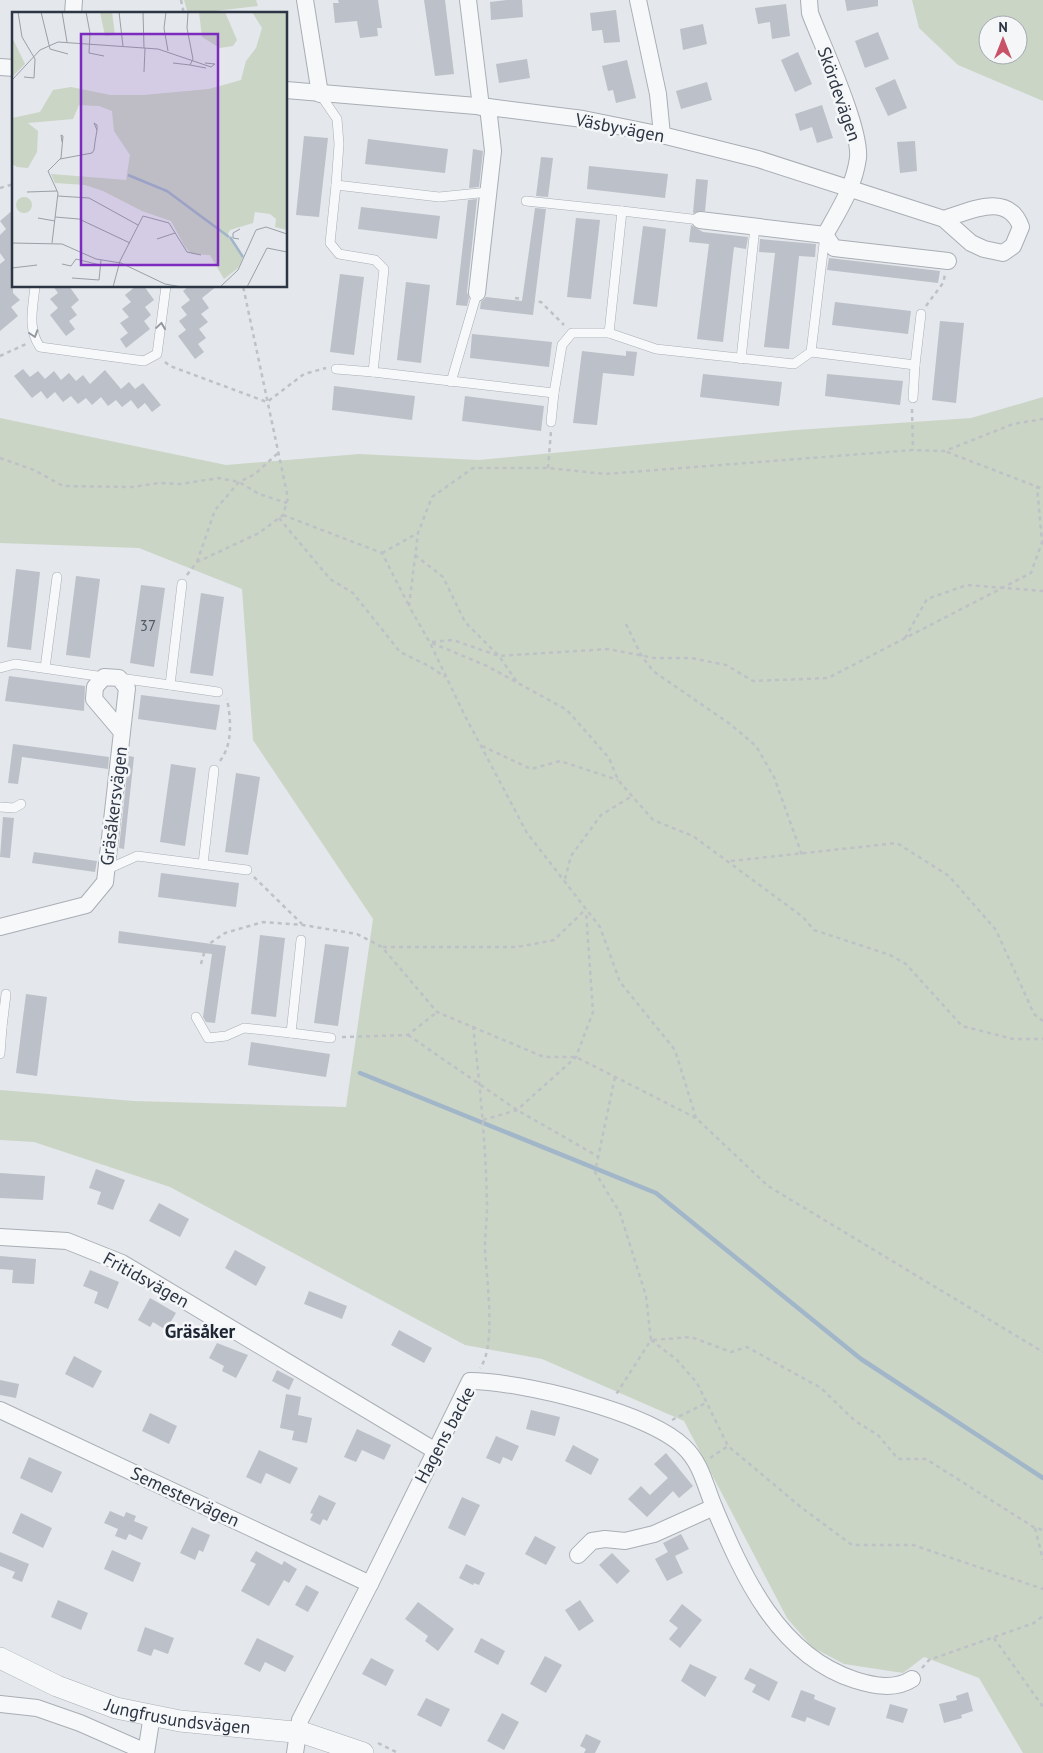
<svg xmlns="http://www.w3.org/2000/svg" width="1043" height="1753" font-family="'PT Sans',sans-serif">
<rect width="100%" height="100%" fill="#e4e7eb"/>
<g fill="#cad5c6" fill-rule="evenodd">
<polygon points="184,0 256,0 258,6 188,14"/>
<path d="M912,0H1043V101L958,65L919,28ZM988,25H1018V55H988Z"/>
<polygon points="1043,397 1043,1753 1023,1753 979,1678 924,1657 903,1673 844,1664 812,1647 787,1618 684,1421 542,1359 465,1345 170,1187 34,1142 0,1140 0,1090 134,1101 346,1107 373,919 253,740 242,589 139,548 0,543 0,418 226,465 359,454 479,460 796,430 971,418"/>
</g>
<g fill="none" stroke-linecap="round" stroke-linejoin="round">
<polyline stroke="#a2b6c9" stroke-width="4.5" points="360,1073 656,1193 861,1359 1043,1478"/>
</g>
<g fill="#bcc0c8">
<polygon points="338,0 378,0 382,28 377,28 378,36 360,38 357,21 335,23 333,3 339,3"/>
<polygon points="424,0 445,0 454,74 435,76"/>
<polygon points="507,0 522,0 523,17 491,20 490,2"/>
<polygon points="845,0 878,0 878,6 847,11"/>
<polygon points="786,4 790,36 772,39 770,22 758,24 755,8"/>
<polygon points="616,10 620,42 604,43 602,30 592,31 590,13"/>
<polygon points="703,24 707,44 683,50 680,29"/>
<polygon points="878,32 889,59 865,68 855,41"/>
<polygon points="798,52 812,84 795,92 781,60"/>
<polygon points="527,59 530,78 499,83 496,64"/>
<polygon points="627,60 636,98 616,103 613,90 608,91 602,66"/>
<polygon points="895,79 907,108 888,116 875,88"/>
<polygon points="707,82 712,100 681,109 676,91"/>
<polygon points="822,105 833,138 817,143 812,127 800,131 795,114"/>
<polygon points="304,136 328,138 319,217 296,215"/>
<polygon points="368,139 448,149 445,173 365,164"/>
<polygon points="915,141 917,171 900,173 897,142"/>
<polygon points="473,149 483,151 479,187 469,188"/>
<polygon points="541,157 553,158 548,197 536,196"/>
<polygon points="589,166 668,174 665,198 587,189"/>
<polygon points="696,179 708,180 705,211 693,213"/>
<polygon points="477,199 467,292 469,298 467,306 456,305 468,200"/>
<polygon points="361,207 440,216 437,239 358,229"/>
<polygon points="535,208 546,209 533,315 480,309 481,302 486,297 522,301"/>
<polygon points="14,209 13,293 20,300 11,307 18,316 0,331 0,264 5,260 0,253 0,235 6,229 0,221"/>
<polygon points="576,218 600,220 591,299 567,297"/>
<polygon points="691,225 703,232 748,237 746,249 734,247 723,342 697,339 709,244 689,242"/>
<polygon points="643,226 666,229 657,307 633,304"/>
<polygon points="760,239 816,244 815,257 799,256 789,349 764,347 775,253 759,252"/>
<polygon points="829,258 940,271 938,283 827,270"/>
<polygon points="340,274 364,277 354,355 330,352"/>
<polygon points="406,282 430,285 421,363 397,360"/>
<polygon points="53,286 69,286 79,300 71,307 77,315 69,321 75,329 66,336 50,315 58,308 50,299 58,293"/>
<polygon points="136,286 144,286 154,300 145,307 151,315 144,321 150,329 126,348 120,339 128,333 120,323 129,317 122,309 131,302 125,295"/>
<polygon points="189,286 217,286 202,298 209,308 201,314 208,322 199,329 206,338 198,344 204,352 195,359 178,336 186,330 179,321 187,315 181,307 190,300 183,291"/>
<polygon points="835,302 911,311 908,334 832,325"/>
<polygon points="940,321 964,323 956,403 932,400"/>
<polygon points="472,334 552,342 549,367 470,358"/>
<polygon points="582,351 626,356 626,351 637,352 634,376 603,373 597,425 573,423"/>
<polygon points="23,369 30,377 38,371 45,379 54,371 61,380 69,373 76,381 83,375 90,384 105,370 121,389 129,382 135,389 143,383 161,405 152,412 145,403 138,409 131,400 122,407 116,400 108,406 101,397 92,405 86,398 78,404 71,396 63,402 55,392 47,399 41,391 32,398 14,376"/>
<polygon points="703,374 782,382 779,406 700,397"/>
<polygon points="827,374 903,381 900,405 825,396"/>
<polygon points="334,386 415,396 412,420 332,410"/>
<polygon points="465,396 544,406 541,431 462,421"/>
<polygon points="16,569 40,572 31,650 7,647"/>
<polygon points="76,576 100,579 90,658 66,655"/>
<polygon points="141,585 165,588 154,667 130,663"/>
<polygon points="201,593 224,597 213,676 190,673"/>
<polygon points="9,676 85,686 84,711 5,701"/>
<polygon points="141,695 220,705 216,730 138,719"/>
<polygon points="13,744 109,757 108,769 22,757 18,784 8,783"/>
<polygon points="129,756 134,757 124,849 119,848"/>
<polygon points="171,764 196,768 185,846 160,842"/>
<polygon points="236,773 260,777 248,855 225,852"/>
<polygon points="3,817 14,818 10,858 0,857"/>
<polygon points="34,852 97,861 95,872 32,863"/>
<polygon points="161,873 239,883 236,907 158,897"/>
<polygon points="119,931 226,946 215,1023 206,1022 203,1017 212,954 118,943"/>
<polygon points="260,935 285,938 276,1017 251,1014"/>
<polygon points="325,944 349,947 338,1026 314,1023"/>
<polygon points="26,994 47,997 37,1076 16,1073"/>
<polygon points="251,1042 330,1054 326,1077 248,1065"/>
<polygon points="96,1169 125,1180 113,1210 97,1204 101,1192 89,1188"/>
<polygon points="0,1173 45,1176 43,1200 0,1198"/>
<polygon points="159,1203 189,1219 180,1237 149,1221"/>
<polygon points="235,1250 266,1267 256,1286 225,1268"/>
<polygon points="0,1256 36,1259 34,1284 12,1283 13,1270 0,1269"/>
<polygon points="90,1270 119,1282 108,1309 94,1303 98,1292 83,1286"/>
<polygon points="309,1291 347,1306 342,1319 304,1304"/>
<polygon points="150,1298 176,1313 166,1330 153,1322 150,1327 138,1320"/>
<polygon points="399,1330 432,1348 424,1363 391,1345"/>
<polygon points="217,1343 248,1355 236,1378 222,1371 224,1366 209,1358"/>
<polygon points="74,1356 102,1371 93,1388 65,1374"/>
<polygon points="277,1370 294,1379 289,1390 272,1381"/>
<polygon points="0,1380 19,1384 16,1398 0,1395"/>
<polygon points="286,1394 301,1397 298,1415 312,1418 307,1443 292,1440 294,1431 280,1428"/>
<polygon points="531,1410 560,1417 555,1436 526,1429"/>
<polygon points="150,1413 177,1426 169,1444 142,1431"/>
<polygon points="357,1429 391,1445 384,1460 362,1450 356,1462 344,1457"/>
<polygon points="496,1436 519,1446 512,1461 503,1457 500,1464 486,1458"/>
<polygon points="573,1445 599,1459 591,1475 565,1461"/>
<polygon points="259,1450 298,1468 290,1484 266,1473 261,1484 246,1477"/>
<polygon points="666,1453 693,1486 679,1498 673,1491 647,1517 628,1499 641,1486 650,1495 668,1478 654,1464"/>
<polygon points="29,1457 62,1472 52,1493 20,1478"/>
<polygon points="319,1495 336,1503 327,1521 323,1519 320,1525 310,1520 313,1514 310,1513"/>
<polygon points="462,1497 480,1505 465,1536 448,1528"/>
<polygon points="110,1511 124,1517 126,1512 136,1516 134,1521 148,1527 142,1540 129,1534 126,1540 115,1536 118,1529 104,1523"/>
<polygon points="21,1513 52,1528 43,1548 12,1533"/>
<polygon points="192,1527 210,1535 203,1552 199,1550 195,1560 180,1553"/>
<polygon points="681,1534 689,1549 675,1556 683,1573 667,1581 655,1559 668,1552 663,1543"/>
<polygon points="535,1536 556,1547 546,1565 525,1554"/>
<polygon points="112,1550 141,1563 133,1582 104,1569"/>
<polygon points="256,1551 282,1565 284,1561 297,1569 289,1583 284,1580 269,1606 241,1591 256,1564 250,1561"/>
<polygon points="0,1552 29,1564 22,1582 12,1578 15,1572 0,1566"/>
<polygon points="612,1553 630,1571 617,1584 599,1565"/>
<polygon points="466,1564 485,1573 479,1585 474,1583 473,1585 459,1578"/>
<polygon points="306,1585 319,1592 308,1612 295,1605"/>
<polygon points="58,1600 88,1613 81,1630 51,1617"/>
<polygon points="580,1600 594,1621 579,1631 565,1610"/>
<polygon points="418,1602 454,1629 438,1651 425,1641 428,1636 405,1619"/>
<polygon points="682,1604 702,1620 680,1648 669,1639 678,1628 669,1621"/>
<polygon points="145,1627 174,1638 168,1654 154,1649 151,1656 137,1651"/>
<polygon points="257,1638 294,1656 285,1672 265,1662 260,1672 244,1664"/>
<polygon points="481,1638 505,1651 498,1665 474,1652"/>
<polygon points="545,1656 562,1665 546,1693 530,1684"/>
<polygon points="371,1658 394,1670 386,1686 362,1674"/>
<polygon points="690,1664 717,1677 705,1697 681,1681"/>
<polygon points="750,1668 778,1682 769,1701 752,1692 756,1685 744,1679"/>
<polygon points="801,1690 815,1695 814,1699 836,1708 829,1726 807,1717 805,1722 791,1717"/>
<polygon points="968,1692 973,1711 961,1715 962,1718 944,1723 939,1704 957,1700 956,1696"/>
<polygon points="426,1698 450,1709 441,1727 417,1715"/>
<polygon points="890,1704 908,1709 903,1723 886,1718"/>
<polygon points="502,1713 519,1722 504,1750 487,1741"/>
<polygon points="586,1734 601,1741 595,1753 584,1753 586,1749 580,1746"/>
</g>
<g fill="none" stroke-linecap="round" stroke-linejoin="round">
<defs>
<g id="service">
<polyline points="320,94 337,119 339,144 336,185"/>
<polyline points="489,192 439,197 336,185 330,243 339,254 375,260 384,269 373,372 554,393 562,345 572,333 609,333 656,349 794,364 811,352"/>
<polyline points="526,201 622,211"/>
<polyline points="825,235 811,352 915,365 921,314"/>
<path d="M35,286C33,308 27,328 40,347L144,361L157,354L166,286"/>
<polyline points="609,333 622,211 700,220"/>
<polyline points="741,359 755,227"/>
<polyline points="336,369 373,372"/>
<polyline points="451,382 477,293"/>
<polyline points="913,398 915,365"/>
<polyline points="551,422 554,393"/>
<polyline points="0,668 15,664 104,677"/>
<polyline points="45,668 57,577"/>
<polyline points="119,678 170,685 182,584"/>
<polyline points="170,685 218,692"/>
<polyline points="0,807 14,808 21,804"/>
<polyline points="203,864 214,770"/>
<polyline points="106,870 137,856 247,870"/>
<polyline points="196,1017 208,1038 226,1036 244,1028 291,1033 301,940"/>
<polyline points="0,1026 2,1027 0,1054"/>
<polyline points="2,1027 6,994"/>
<polyline points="291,1033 331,1038"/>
</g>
<g id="minor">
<polyline points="305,0 320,94"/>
<polyline points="468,0 481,107"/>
<polyline points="638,0 658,94 662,135"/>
<polyline points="73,14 74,0"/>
<polyline points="0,67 14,68"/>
<path d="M286,90L488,107L583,119L662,135L758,159L944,219L971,243L984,249L1003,253L1013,246L1021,227C1008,191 970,211 944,219"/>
<path d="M700,220L825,235C839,210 854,187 858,158C861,128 822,45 810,13L809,0"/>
<polyline points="825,235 834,248 948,261"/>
<polyline points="477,293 493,151 488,107"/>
<polyline points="0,927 86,905 105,882 127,688 119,678 104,677 95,687 94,699 122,732"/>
<polyline points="0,1237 67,1241 122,1263 434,1450"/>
<polyline points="0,1410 370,1584"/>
<polyline points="578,1555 592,1541 605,1539 625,1541 654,1534 714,1507"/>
<polyline points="0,1704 37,1708 80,1723 146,1752"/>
<polyline points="146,1753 152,1715"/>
<path d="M295,1753L300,1720L370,1584L470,1381C520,1381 649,1412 684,1447C701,1463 705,1485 714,1507C743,1576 778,1655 855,1680C874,1686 895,1690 912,1679"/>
</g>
<g id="tertiary">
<path id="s1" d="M0,1658L57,1686L116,1708L180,1721L304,1733L363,1753"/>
</g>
</defs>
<use href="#service" stroke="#a9aeb5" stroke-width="10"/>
<use href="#minor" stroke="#a9aeb5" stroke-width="18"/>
<use href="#tertiary" stroke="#a9aeb5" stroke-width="22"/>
<g stroke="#bec1c6" stroke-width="2.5" stroke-dasharray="4 4" stroke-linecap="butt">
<polyline points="181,0 184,14"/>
<polyline points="0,188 14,184"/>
<polyline points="515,298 541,302 564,325"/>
<polyline points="926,306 943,283 945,275"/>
<polyline points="0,356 26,344"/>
<polyline points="165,362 170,366 267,402 304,374 326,368"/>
<polyline points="912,409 913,450"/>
<polyline points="947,452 1043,489"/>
<polyline points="0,458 34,470 63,486 132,487 159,483 180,484 219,478 239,482 259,494 287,503"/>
<polyline points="548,468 551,431"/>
<polyline points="283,515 382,553 408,604"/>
<polyline points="279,518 330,579 353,593 400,652 429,666 445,677"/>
<polyline points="382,553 418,533"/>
<polyline points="415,555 443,577 465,622 499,656 517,682"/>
<polyline points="197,562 215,510 239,482 255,474 278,453"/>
<polyline points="187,575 197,562 259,533 283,515 288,498 243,286"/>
<polyline points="626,624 641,655 653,671 730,724 756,746 774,777 802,855"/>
<polyline points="905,638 927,599 967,585 1043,591"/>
<polyline points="432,642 453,640 499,656 608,649 654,658 691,658 726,665 753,681 828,678 1031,573 1042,542 1037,486"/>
<polyline points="432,643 487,666 567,710 609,758 618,780 653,820 693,836 803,917 814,930 890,955 906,964 962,1026 1013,1039 1043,1039"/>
<polyline points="482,746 531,769 560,761 618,780"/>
<path d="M220,761C233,744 231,719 227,699"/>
<polyline points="731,861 897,843 949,876 996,930 1034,1014 1043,1021"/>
<polyline points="254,877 302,924"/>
<polyline points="565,879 571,856 601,815 632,796"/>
<polyline points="383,947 517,947 554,940 586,909"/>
<polyline points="201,964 206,946 225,933 263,922 303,925 357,934 382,947 437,1012 544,1057 576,1057 696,1118 768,1186 1043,1352"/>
<path d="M473,1026C480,1086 486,1146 487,1206C487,1220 485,1234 485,1248C486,1276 497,1346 480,1368"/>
<polyline points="408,1035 517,1110 599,1157"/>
<polyline points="342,1037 408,1035 437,1012"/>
<polyline points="615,1077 595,1172 620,1213 646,1296 651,1340 615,1396"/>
<polyline points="696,1118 675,1050 620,982 600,927 527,833 465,716 430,643 409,606 418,533 432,497 473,468 548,468 605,474 913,450 945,451 1013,424 1043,419"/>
<polyline points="483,1120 517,1110 576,1057 593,1012 586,911"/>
<polyline points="651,1340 677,1360 697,1383 728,1446 802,1508 852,1545 913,1545 1043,1589"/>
<polyline points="653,1340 691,1337 731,1352 747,1347 821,1388 855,1421 878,1435 898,1459 926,1459 1035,1528 1043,1530"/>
<polyline points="672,1420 706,1403"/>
<polyline points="710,1458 728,1446"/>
<polyline points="1035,1528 1043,1560"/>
<polyline points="994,1638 1043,1707"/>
<polyline points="922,1668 929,1660 1034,1623 1043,1616"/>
<polyline points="378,1743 398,1753"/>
</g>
<use href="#service" stroke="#f7f8f9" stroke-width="9"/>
<use href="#minor" stroke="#f7f8f9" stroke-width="16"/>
<use href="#tertiary" stroke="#f7f8f9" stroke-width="21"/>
</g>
<defs><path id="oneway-chevron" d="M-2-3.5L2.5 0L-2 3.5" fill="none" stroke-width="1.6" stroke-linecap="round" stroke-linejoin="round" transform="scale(1.25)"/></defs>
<g stroke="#92969e">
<use href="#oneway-chevron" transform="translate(161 326) rotate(-82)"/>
<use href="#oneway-chevron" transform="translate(34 334) rotate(72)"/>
</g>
<g text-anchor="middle" stroke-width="5" stroke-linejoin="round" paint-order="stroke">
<g font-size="15" fill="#505864">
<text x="148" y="631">37</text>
</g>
<g font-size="18" fill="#2c3543" stroke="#f4f6f8">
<text transform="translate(839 94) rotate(71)" y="6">Skördevägen</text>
<text transform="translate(620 128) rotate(11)" y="6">Väsbyvägen</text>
<text transform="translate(114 806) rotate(-83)" y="6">Gräsåkersvägen</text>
<text transform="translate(146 1280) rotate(29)" y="6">Fritidsvägen</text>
<text transform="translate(445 1435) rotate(-62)" y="6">Hagens backe</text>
<text transform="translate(185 1497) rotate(25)" y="6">Semestervägen</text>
<text dy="6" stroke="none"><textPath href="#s1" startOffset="189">Jungfrusundsvägen</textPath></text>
</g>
<g font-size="19" font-weight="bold" fill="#1e2634" stroke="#f4f6f8">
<text x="200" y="1338">Gräsåker</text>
</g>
</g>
<g transform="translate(12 12)">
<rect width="275" height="275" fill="#e4e7eb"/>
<path d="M88,0H100L103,23L93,24ZM187,0H213L225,28L221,34L208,36L190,25ZM240,0H275V218L263,215L264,207L258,202L243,200L241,211L218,218L216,222L231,246L226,256L212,267L198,243L180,242L173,235L159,209L130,199L91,179L73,173L43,171L39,162L114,168L118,143L102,119L100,99L87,94L67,93L61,107L16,111L26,119L25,140L16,156L5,155L0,152V106L28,100L41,78L59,75L98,83H132L197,77L229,68L234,49L244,36L250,16ZM0,25L13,52L0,65ZM4 193a8 8 0 1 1 16 0a8 8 0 1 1-16 0Z" fill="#cad5c6"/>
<path fill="none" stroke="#a2b6c9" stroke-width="2.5" d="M116,163L155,179L217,225M218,225L231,245"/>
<path fill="none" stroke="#9aa0a8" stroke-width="1" d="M6,0L10,25L23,47L22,66L12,65M29,0L38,37L56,42M50,0L55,30M74,0L78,21L77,41L92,44M107,0L111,34M131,0L132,36M154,0L152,16L156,39M161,51L178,53L181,47L175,16L176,1M178,53L194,56M132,60L133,36M0,68L28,38L46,30L146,37L199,55L203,52L193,51M48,147L80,141L82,138L83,130L85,118V113L82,111L85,118M15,180L45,179M46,184L77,186L126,213M43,205L67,207L118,231M26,206L43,209M145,227L163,221M227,227L221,226V221L228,217M0,231L50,232L84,247L109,251L153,272L170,275M40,231L46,181L36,159L49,146L51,124L49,123L50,130M50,252L59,254L64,247L88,253M0,256L25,253M60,266L87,268L89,248M101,275L108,249L131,204L157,211L175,240L189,243M208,275L226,258L244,218L254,215L275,222M235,275L255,236L275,240"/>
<path fill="#7b2cbf" fill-opacity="0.15" stroke="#7b2cbf" stroke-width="2.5" d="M69,22H206V253H69Z"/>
<rect width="275" height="275" fill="none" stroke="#2c3543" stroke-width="2.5"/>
</g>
<g transform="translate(1003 40)"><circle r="24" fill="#f4f6f8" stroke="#a4a9b0"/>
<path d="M0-4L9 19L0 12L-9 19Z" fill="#c85267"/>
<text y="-8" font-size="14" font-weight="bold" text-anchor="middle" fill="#2c3543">N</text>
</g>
</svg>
